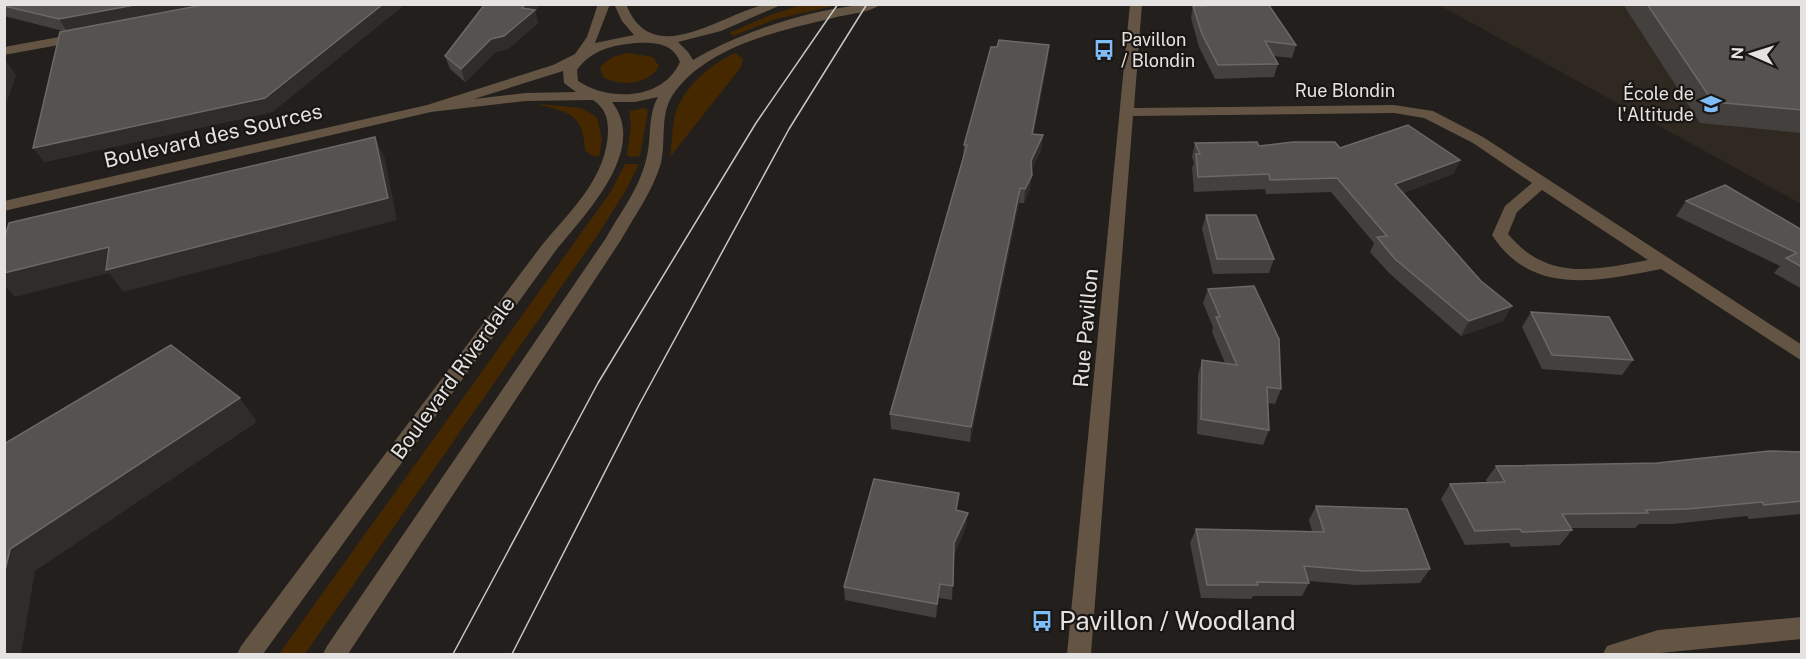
<svg xmlns="http://www.w3.org/2000/svg" width="1806" height="659" font-family="'Public Sans',sans-serif">
<rect width="100%" height="100%" fill="#221f1c"/>
<polygon fill="#302922" points="1439,5 1801,5 1801,204"/>
<g fill="#462800">
<polygon points="804,4 838,5 776,19 733,36 729,33 770,15"/>
<path d="M628,53L653,57L659,66C649,85 620,87 603,77L600,68C607,58 617,55 628,53Z"/>
<path d="M735,53L743,59L741,67L670,157C672,143 672,128 675,115C683,87 710,65 735,53Z"/>
<path d="M540,104L581,108L597,117L602,139L599,157L591,155L585,150C583,124 578,115 552,108C546,106 542,106 540,104Z"/>
<polygon points="645,108 648,111 640,156 630,157 627,155 631,126 629,111"/>
<polygon points="625,164 639,164 626,190 601,230 305,654 279,654 610,193"/>
</g>
<g fill="none" stroke-linecap="round" stroke-linejoin="round">
<g fill="#645443" fill-rule="evenodd">
<path d="M598,4H610L595,43L634,35L622,21L614,4H626C652,71 721,14 764,5C770,4 777,4 783,4L721,31L678,42L688,52L693,60C740,31 826,4 881,4C870,13 847,14 833,18C779,31 705,46 672,96C660,115 666,142 661,163C653,191 635,215 621,240L348,654H323L327,646L606,238C620,213 639,189 646,160C652,140 647,116 658,97L635,102H612C650,151 582,217 554,253L263,654H237L241,646L542,245C570,211 607,178 608,131C608,118 605,108 593,100L526,101L431,112L4,211V201L427,105L553,65L575,54L587,37ZM636,43C654,42 673,43 680,62C663,100 610,102 578,81L577,70C591,50 613,45 636,43ZM563,71L564,83L576,92L526,93L474,99Z"/>
<path d="M1130,4H1142L1134,108L1394,105L1433,111L1483,137L1802,345V361L1661,269C1599,281 1532,297 1492,235L1505,206L1532,183L1473,143L1424,118L1394,113L1133,116L1091,654H1067ZM1542,190L1648,260C1594,270 1548,282 1508,234L1517,212Z"/>
<polygon points="81,33 86,34 87,37 86,40 4,55 4,47"/>
<polygon points="1802,617 1802,639 1650,654 1603,654 1607,646 1658,630"/>
</g>
<g stroke="#c9c7c4" stroke-width="1.5">
<polyline points="453,654 598,383 756,123 838,4"/>
<polyline points="512,654 639,405 789,129 867,4"/>
</g>
</g>
<g fill="#44403d">
<polygon points="4,4 405,4 272,112 44,162 63,31 4,16"/>
<polygon points="485,4 541,4 535,11 538,23 508,49 495,52 465,82 450,69 445,56"/>
<polygon points="1200,4 1268,4 1296,45 1292,58 1273,56 1278,64 1274,77 1215,79 1199,47 1191,18 1193,6 1200,6"/>
<polygon points="1623,4 1802,4 1802,133 1700,123"/>
<polygon points="1048,59 1033,134 1043,135 1041,150 1031,171 1030,189 1024,203 1019,203 970,442 891,429 890,414 963,156 964,145"/>
<polygon points="1195,143 1259,146 1340,148 1460,160 1453,174 1403,193 1481,281 1512,306 1503,321 1461,336 1389,273 1370,252 1374,243 1331,192 1266,194 1265,189 1194,192 1192,168 1194,163 1192,157"/>
<polygon points="1686,201 1802,251 1802,289 1774,273 1780,266 1676,216"/>
<polygon points="1206,215 1274,259 1269,273 1213,274 1202,229"/>
<polygon points="1208,289 1281,389 1275,404 1268,403 1269,430 1263,445 1197,434 1198,375 1202,360 1225,363 1212,332 1213,327 1203,303"/>
<polygon points="1531,312 1633,360 1622,375 1542,369 1522,327"/>
<polygon points="1802,452 1802,514 1749,519 1747,516 1673,524 1639,524 1635,528 1571,528 1572,530 1560,545 1511,547 1509,543 1465,545 1441,499 1450,484 1487,483 1486,480 1496,466 1657,463"/>
<polygon points="1316,506 1430,569 1420,583 1356,585 1309,581 1309,583 1302,596 1253,596 1251,599 1201,598 1190,543 1196,529 1312,531 1309,520"/>
<polygon points="957,510 966,527 954,555 952,600 939,598 936,618 845,600 844,587"/>
</g>
<g fill="#2f2c29">
<polygon points="140,4 217,4 68,33 59,19"/>
<polygon points="383,4 405,4 272,112 44,162 33,148"/>
<polygon points="525,4 541,4 535,11 538,23 508,49 495,52 465,82 461,69"/>
<polygon points="1049,45 1048,59 1031,148 1032,134"/>
<polygon points="6,61 16,75 4,111 4,65"/>
<polygon points="1043,135 1041,150 1029,176 1031,161"/>
<polygon points="375,137 385,159 397,220 123,292 109,273 15,297 4,285 4,273"/>
<polygon points="1460,160 1453,174 1389,199 1395,184"/>
<polygon points="1032,175 1030,189 1024,203 1025,189"/>
<polygon points="1020,188 1019,203 970,442 971,427"/>
<polygon points="1512,306 1503,321 1461,336 1469,321"/>
<polygon points="240,398 257,422 35,571 21,654 4,654 4,575 10,549"/>
<polygon points="968,513 966,527 953,557 954,543"/>
<polygon points="940,584 939,598 936,618 937,604"/>
</g>
<g fill="#55524f" stroke="#6c6866" stroke-width="1.5">
<polygon points="4,4 140,4 59,19 4,6"/>
<polygon points="208,4 383,4 265,98 33,148 60,32"/>
<polygon points="485,4 525,4 522,8 535,10 504,36 491,39 461,69 445,56"/>
<polygon points="1206,4 1268,4 1296,45 1265,41 1278,64 1218,65 1202,34 1193,6 1206,6"/>
<polygon points="1647,4 1802,4 1802,110 1713,102"/>
<polygon points="999,40 1049,45 1032,134 1043,135 1031,161 1032,175 1025,189 1020,188 971,427 890,414 967,145 964,145 991,47 997,47"/>
<polygon points="1408,125 1460,160 1395,184 1481,281 1512,306 1469,321 1395,259 1377,237 1387,236 1337,178 1270,180 1269,174 1198,177 1196,154 1200,154 1195,143 1257,142 1259,146 1293,142 1335,142 1340,148"/>
<polygon points="375,137 388,198 106,270 109,247 4,273 4,240 9,223"/>
<polygon points="1725,185 1802,230 1802,267 1786,258 1797,253 1686,201"/>
<polygon points="1206,215 1256,215 1274,259 1217,259"/>
<polygon points="1254,286 1279,339 1281,389 1267,387 1269,430 1201,419 1202,360 1237,365 1216,317 1220,317 1208,289"/>
<polygon points="1531,312 1609,317 1633,360 1552,355"/>
<polygon points="171,345 240,398 10,549 4,575 4,444"/>
<polygon points="1769,451 1802,452 1802,501 1764,505 1762,502 1687,509 1646,510 1648,513 1562,514 1572,530 1522,532 1520,529 1475,531 1450,484 1505,482 1496,466 1657,463"/>
<polygon points="874,479 959,493 956,510 968,513 954,543 953,586 940,584 937,604 844,587"/>
<polygon points="1316,506 1407,509 1430,569 1364,571 1304,566 1309,583 1257,582 1258,585 1207,585 1196,529 1324,532"/>
</g>
<defs>
<symbol id="bus-bare" viewBox="-9 -9 18 18"><path d="M-5-6H5V4H4V6H2V4H-2V6H-4V4H-5ZM-3.5-4V0h7V-4ZM-3.5 1.2v1.5H-2V1.2ZM2 1.2v1.5H3.5V1.2Z" fill="#7fbdf9" stroke="#191613" stroke-width="2.5" paint-order="stroke"/></symbol>
<symbol id="school-bare" viewBox="-9 -9 18 18"><path d="M0-5L7-2L0 1L-7-2ZM-4 1L0 2.5L4 1V4Q0 6-4 4Z" fill="#7fbdf9" stroke="#191613" stroke-width="2.5" paint-order="stroke"/></symbol>
</defs>
<g fill-rule="evenodd">
<use href="#bus-bare" x="1089" y="35" width="30" height="30"/>
<use href="#school-bare" x="1696" y="89" width="30" height="30"/>
<use href="#bus-bare" x="1027" y="606" width="30" height="30"/>
</g>
<g text-anchor="middle" stroke-width="4.5" stroke-linejoin="round" paint-order="stroke">
<g font-size="18" fill="#e5e3e1" stroke="#191613" text-anchor="start">
<text x="1121" y="46">Pavillon<tspan x="1121" dy="21">/ Blondin</tspan></text>
<text x="1694" y="100" text-anchor="end">École de<tspan x="1694" dy="21">l'Altitude</tspan></text>
</g>
<g font-size="18" fill="#e5e3e1" stroke="#191613">
<text x="1345" y="97">Rue Blondin</text>
</g>
<g font-size="21" fill="#e5e3e1" stroke="#191613">
<text transform="translate(213 136) rotate(-13)" y="7">Boulevard des Sources</text>
<text transform="translate(1086 328) rotate(-85)" y="7">Rue Pavillon</text>
<text transform="translate(453 378) rotate(-54)" y="7">Boulevard Riverdale</text>
</g>
<g font-size="26" fill="#e5e3e1" stroke="#191613" text-anchor="start">
<text x="1059" y="630">Pavillon / Woodland</text>
</g>
</g>
<rect width="1806" height="659" fill="none" stroke="#e5e3e1" stroke-width="12"/>
<g transform="translate(1752 54) rotate(273)" stroke="#191613" stroke-width="4.5" paint-order="stroke">
<path d="M0-4.5L10 22L0 15L-10 22Z" fill="#e5e3e1"/>
<text y="-9" font-size="16" font-weight="bold" text-anchor="middle" fill="#e5e3e1">N</text>
</g>
</svg>
